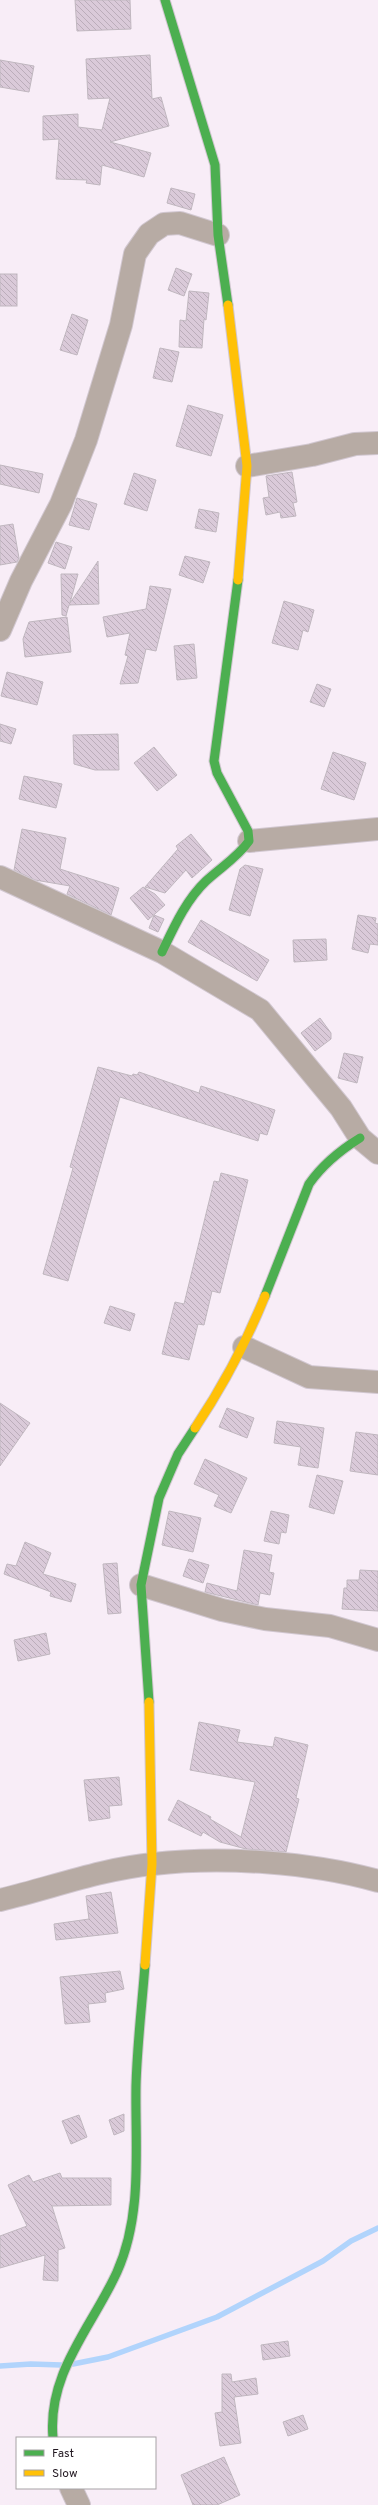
<svg xmlns="http://www.w3.org/2000/svg" width="378" height="2505" font-family="Overpass,sans-serif">
<defs>
<pattern id="building-back-hatch" width="6" height="6" patternUnits="userSpaceOnUse"><rect width="6" height="6" fill="#dacad9"/><path d="M-1 5l2 2M0 0l6 6M5-1l2 2" fill="none" stroke="#bbadba"/></pattern>
</defs>
<rect width="100%" height="100%" fill="#f8edf7"/>
<g fill="none" stroke-linecap="round" stroke-linejoin="round">
<g stroke="#b1d4fc" stroke-width="5.5">
<polyline points="73,2364 108,2357 217,2317 323,2261 351,2241 378,2228"/>
<polyline points="0,2366 31,2364 61,2365"/>
</g>
</g>
<g fill="url(#building-back-hatch)" stroke="#c0b7bf">
<polygon points="75,0 130,0 131,29 77,31"/>
<polygon points="150,55 152,99 161,97 169,126 110,142 151,153 144,177 102,165 100,185 86,183 87,180 56,179 59,139 43,140 43,116 78,114 78,127 102,130 110,98 88,99 86,59"/>
<polygon points="0,60 34,66 29,92 0,87"/>
<polygon points="171,188 195,194 191,210 167,203"/>
<polygon points="176,268 192,274 184,296 168,290"/>
<rect x="0" y="274" width="17" height="32"/>
<polygon points="189,291 209,293 206,320 204,319 202,348 179,347 180,320 186,321"/>
<polygon points="72,314 88,320 77,355 60,350"/>
<polygon points="160,348 179,352 172,382 153,378"/>
<polygon points="188,405 223,415 211,456 176,446"/>
<polygon points="0,465 43,474 39,493 0,484"/>
<polygon points="292,472 297,502 293,503 296,516 281,518 280,512 266,515 263,498 269,497 266,476"/>
<polygon points="134,473 156,480 147,511 124,504"/>
<polygon points="77,498 97,504 89,530 69,525"/>
<polygon points="199,509 219,513 216,532 195,528"/>
<polygon points="13,524 19,558 17,562 0,565 0,526"/>
<polygon points="56,542 72,547 65,569 48,563"/>
<polygon points="185,556 210,562 203,583 179,575"/>
<polygon points="98,561 99,604 69,605 66,616 62,615 61,574 78,574 70,603"/>
<polygon points="150,586 171,589 156,651 146,649 138,683 120,684 128,656 125,655 130,633 107,637 103,617 146,609"/>
<polygon points="284,601 314,610 308,632 303,630 298,650 272,643"/>
<polygon points="67,617 71,652 25,657 23,639 29,622"/>
<polygon points="194,644 197,678 177,680 174,646"/>
<polygon points="7,672 43,682 37,705 1,696"/>
<polygon points="317,684 331,689 324,707 310,702"/>
<polygon points="0,724 16,729 11,744 0,741"/>
<polygon points="118,734 119,770 95,770 74,764 73,735"/>
<polygon points="154,747 177,775 157,791 134,763"/>
<polygon points="333,752 366,763 354,800 321,789"/>
<polygon points="24,776 62,784 56,808 19,799"/>
<polygon points="22,829 66,838 60,869 119,888 111,915 67,894 70,886 35,880 14,870"/>
<polygon points="191,834 212,860 192,878 186,870 165,893 145,887 178,849 176,846"/>
<polygon points="245,865 263,869 250,916 229,910 240,869"/>
<polygon points="143,887 155,894 165,905 148,920 130,898"/>
<polygon points="154,915 164,919 158,932 149,928"/>
<polygon points="358,915 376,918 375,923 378,924 378,945 370,944 368,953 352,949"/>
<polygon points="201,920 269,960 257,981 188,942"/>
<polygon points="326,939 327,960 294,962 293,940"/>
<polygon points="320,1018 331,1033 331,1039 315,1051 301,1033"/>
<polygon points="344,1053 363,1057 357,1083 338,1078"/>
<polygon points="98,1067 132,1076 133,1074 137,1075 139,1072 199,1093 201,1086 275,1110 267,1135 260,1133 258,1141 120,1097 68,1281 43,1274 73,1168 70,1167"/>
<polygon points="221,1173 248,1180 220,1293 212,1291 204,1325 198,1324 189,1360 162,1354 175,1302 184,1304 214,1181 219,1182"/>
<polygon points="110,1306 135,1314 130,1331 104,1323"/>
<polygon points="0,1403 30,1423 0,1466"/>
<polygon points="227,1408 254,1418 247,1438 219,1427"/>
<polygon points="277,1421 324,1428 318,1468 298,1465 301,1447 274,1443"/>
<polygon points="356,1432 378,1435 378,1475 350,1471"/>
<polygon points="205,1459 247,1478 231,1513 214,1506 219,1495 194,1484"/>
<polygon points="317,1475 343,1481 334,1514 309,1507"/>
<polygon points="169,1511 201,1518 193,1552 162,1545"/>
<polygon points="271,1511 289,1515 286,1533 281,1532 279,1544 264,1541"/>
<polygon points="25,1542 51,1553 43,1574 76,1584 71,1602 50,1596 51,1592 4,1574 7,1564 16,1566"/>
<polygon points="244,1550 272,1555 269,1572 274,1573 270,1595 260,1593 258,1605 205,1592 207,1583 237,1591"/>
<polygon points="189,1559 209,1565 203,1583 183,1576"/>
<polygon points="117,1563 121,1613 108,1614 103,1564"/>
<polygon points="360,1570 378,1571 378,1611 342,1609 344,1588 347,1588 347,1580 359,1580"/>
<polygon points="46,1633 50,1654 18,1661 14,1640"/>
<polygon points="199,1722 240,1730 237,1742 273,1747 275,1737 308,1745 296,1798 299,1799 286,1852 246,1849 220,1842 203,1832 201,1836 168,1820 178,1800 211,1817 210,1819 241,1837 255,1782 190,1770"/>
<polygon points="119,1777 122,1805 109,1806 110,1818 89,1821 84,1780"/>
<polygon points="111,1892 118,1933 56,1940 54,1924 89,1919 86,1896"/>
<polygon points="120,1971 124,1989 105,1993 106,2002 88,2004 90,2022 65,2024 60,1977"/>
<polygon points="124,2114 124,2131 114,2135 109,2120"/>
<polygon points="79,2115 87,2137 71,2144 62,2121"/>
<polygon points="60,2173 62,2178 111,2178 111,2205 52,2206 65,2248 58,2250 58,2281 43,2280 45,2255 0,2268 0,2236 27,2226 8,2185 29,2175 33,2182"/>
<polygon points="288,2341 290,2356 263,2360 261,2345"/>
<polygon points="222,2374 231,2374 232,2382 256,2378 258,2394 234,2397 241,2443 220,2446 215,2413 222,2412"/>
<polygon points="303,2415 308,2429 288,2436 283,2422"/>
<polygon points="224,2457 240,2495 217,2505 193,2505 181,2475"/>
</g>
<g fill="none" stroke-linecap="round" stroke-linejoin="round">
<defs>
<g id="street">
<polyline points="247,466 312,455 355,444 378,443"/>
<polyline points="0,630 21,581 61,504 86,440 121,325 135,254 149,234 164,224 180,223 218,235"/>
<polyline points="249,841 378,829"/>
<polyline points="0,877 162,952 260,1010 341,1108 360,1138 378,1153"/>
<polyline points="244,1347 309,1377 378,1382"/>
<polyline points="141,1585 222,1610 265,1619 330,1626 378,1640"/>
<path d="M0,1900C51,1888 101,1869 153,1864C222,1856 311,1862 378,1881"/>
<polyline points="71,2488 79,2505"/>
</g>
<g id="fast">
<polyline points="165,0 215,165 218,235 228,305"/>
<path d="M162,952C174,927 186,900 206,881C221,867 237,858 249,841L248,831L217,773L214,761L238,580"/>
<path d="M265,1296L309,1184C323,1164 339,1151 360,1138"/>
<polyline points="149,1702 141,1585 159,1498 178,1454 195,1428"/>
<path d="M53,2438C47,2373 92,2327 117,2272C143,2214 135,2148 136,2086C137,2046 142,2005 145,1965"/>
</g>
<g id="slow">
<polyline points="228,305 247,466 238,580"/>
<path d="M195,1428C223,1386 246,1343 265,1296"/>
<polyline points="145,1965 152,1864 149,1702"/>
</g>
</defs>
<use href="#street" stroke="#d1c7d0" stroke-width="24"/>
<use href="#fast" stroke="#d1c7d0" stroke-width="11"/>
<use href="#slow" stroke="#d1c7d0" stroke-width="11"/>
<use href="#street" stroke="#b7aba4" stroke-width="22"/>
<use href="#fast" stroke="#4caf50" stroke-width="9"/>
<use href="#slow" stroke="#ffc107" stroke-width="9"/>
</g>
<rect x="16" y="2437" width="140" height="52" fill="#ffffff" stroke="#a7a3a6"/>
<rect x="24" y="2450" width="20" height="6" fill="#4caf50" stroke="#a7a3a6"/>
<text x="52" y="2457" font-size="12" fill="#221821">Fast</text>
<rect x="24" y="2470" width="20" height="6" fill="#ffc107" stroke="#a7a3a6"/>
<text x="52" y="2477" font-size="12" fill="#221821">Slow</text>
</svg>
